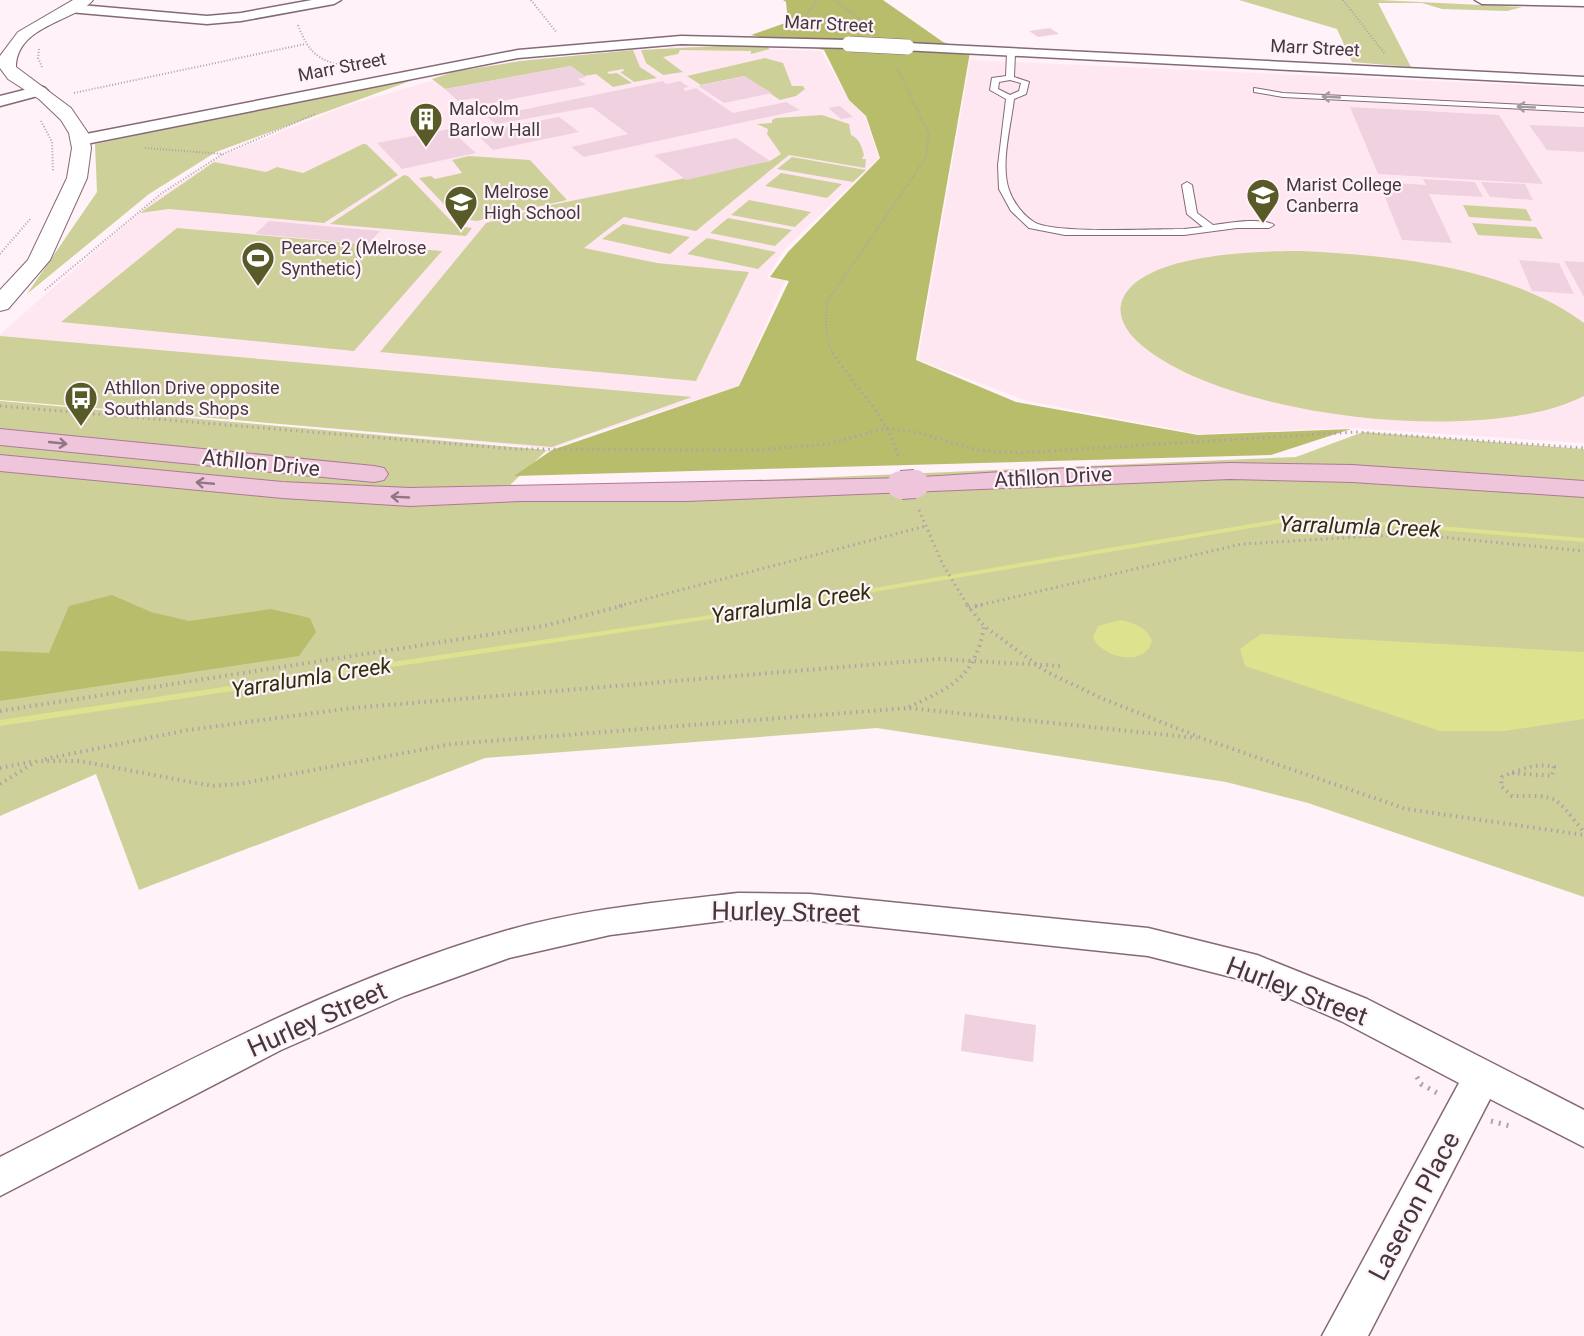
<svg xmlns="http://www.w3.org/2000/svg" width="1584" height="1336" font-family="Roboto,sans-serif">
<rect width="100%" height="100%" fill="#fff2f8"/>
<g fill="#ffe7f2">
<polygon points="682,46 821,51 849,100 865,116 879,158 784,250 767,278 785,280 739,386 582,437 553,449 0,398 0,334 154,200 226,154 345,106 479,67"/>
<polygon points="970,60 1584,88 1584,443 1350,428 1199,434 1027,401 918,360"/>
</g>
<g fill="#cdd199">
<polygon points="1239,0 1379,0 1522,7 1507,11 1442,9 1422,3 1378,3 1411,67 1352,62 1337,29"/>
<polygon points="738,45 765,46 770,49 751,54 751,51 680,50 678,54 663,57 683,72 663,75 646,63 641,50"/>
<polygon points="633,50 640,67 657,78 634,82 620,72 624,71 623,69 607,72 609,74 617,73 632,83 613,87 596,74 584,76 571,66 445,89 432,79 453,72 520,61"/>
<polygon points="765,58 783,63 792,86 803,86 805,89 796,96 780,100 744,76 701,85 687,76"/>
<polygon points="432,73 216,152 149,194 27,294 97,192 95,144"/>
<path d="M822,115L849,124L851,135C859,138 862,147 864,155L862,159H866L865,168L789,155L696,231L624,217L584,248L657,263L749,272L696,381L380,352L486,223L551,205L770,161L781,154L767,134L768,129L757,124L772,123V120L776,118Z"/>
<polygon points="363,144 366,144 398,175 324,223 169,209 140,213 214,162 266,172 277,167 303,173"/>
<polygon points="469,156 530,160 567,200 477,221 457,218 419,178 431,176 435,179 462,173 452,160"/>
<polygon points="792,157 866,170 853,182 777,169"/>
<polygon points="781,173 842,184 827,198 765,186"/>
<polygon points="404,175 408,176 456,226 472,228 466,236 330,224"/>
<polygon points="749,200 811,212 795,227 731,215"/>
<polygon points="1463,205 1526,209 1532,221 1469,217"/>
<polygon points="728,218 792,230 775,246 710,233"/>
<polygon points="1472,223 1536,227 1543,239 1478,235"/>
<polygon points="623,224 690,237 670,254 602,239"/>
<polygon points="177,228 442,251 354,351 61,322"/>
<polygon points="707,238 776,252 758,269 687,254"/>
<path d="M1300,251C1391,255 1509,267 1584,323V396C1485,447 1223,418 1139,343C1128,333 1118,319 1121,304C1134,253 1259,251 1300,251Z"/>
<polygon points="0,336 692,397 552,447 0,400"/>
<polygon points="0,401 547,450 509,486 625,486 1296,457 1363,432 1584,449 1584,897 1308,803 1226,782 877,728 485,758 139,890 96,774 0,816"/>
</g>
<g fill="#b8bd6b">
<polygon points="783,0 883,0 943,42 970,52 916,360 1016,402 1198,435 1351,429 1271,455 514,476 552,450 739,386 789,281 770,277 788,252 880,158 866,116 849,100 824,50 751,35 788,22 786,2"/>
<polygon points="112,595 151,612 189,621 271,609 310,618 316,632 299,656 0,701 0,651 49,653 69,606"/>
</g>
<g fill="#dce28e">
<path d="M1120,620C1134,623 1147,627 1152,641C1145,668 1101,658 1093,637L1098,626Z"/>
<polygon points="1261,634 1584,652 1584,719 1504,731 1440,731 1245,666 1240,649"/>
</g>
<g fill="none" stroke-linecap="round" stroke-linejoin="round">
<polygon fill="#dce28e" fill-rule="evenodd" points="1286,518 1403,523 1584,538 1584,542 1403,527 1286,522 744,614 0,726 0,720 744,610"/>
</g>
<g fill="#f0d1e0">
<polygon points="1050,28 1059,34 1038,37 1029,31"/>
<polygon points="571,66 586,77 578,79 586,85 481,105 474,98 458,101 445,89"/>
<polygon points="744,76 772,93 724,103 698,86"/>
<polygon points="663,81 666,84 680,81 689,87 683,88 686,91 696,88 733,113 786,102 800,110 584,157 571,147 628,134 592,107 496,124 487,117"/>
<polygon points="840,106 853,117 841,119 828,108"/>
<polygon points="1350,107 1499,115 1543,184 1378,174"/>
<polygon points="559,117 579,132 493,150 475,133"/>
<polygon points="1529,125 1584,127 1584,152 1547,150"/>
<polygon points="449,129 476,153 402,169 377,143"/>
<polygon points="736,138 770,161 686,180 654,155"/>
<polygon points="1423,179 1475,182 1483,197 1429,194 1452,243 1402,240 1379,182 1426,185"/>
<polygon points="1481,182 1525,184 1533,200 1490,197"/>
<polygon points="269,221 380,231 368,244 255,234"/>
<polygon points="1519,260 1559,263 1574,294 1532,291"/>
<polygon points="1564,261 1584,262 1584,297"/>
<polygon points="965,1014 1036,1025 1033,1062 961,1051"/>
</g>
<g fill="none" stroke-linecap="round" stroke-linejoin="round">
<defs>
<g id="lane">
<path d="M1011,51L1015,53L1014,77L1029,82L1026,94L1014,99C1011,126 1000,164 1009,190C1013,202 1023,215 1034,222C1052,234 1157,229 1184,229L1203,227L1187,214L1182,185L1187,182L1192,185L1197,213L1213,225C1228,223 1262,217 1274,225L1269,228H1237L1184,235H1065L1029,228L1011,211L999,189L998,165L1006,99L990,90L992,78L1006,76L1007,53ZM1010,80L1021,83L1019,91L1010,95L998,89L999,82Z"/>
<polygon points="1254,88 1283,93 1584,108 1584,112 1283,97 1254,92"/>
</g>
<g id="street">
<polygon points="312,0 341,0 334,4 241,21 207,24 69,12 62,8 69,4 207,16 241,13"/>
<polygon points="1475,0 1584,0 1584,6 1482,4"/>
<polygon points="681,36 849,40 856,44 849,48 681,44 518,58 81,145 73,140 81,135 518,50"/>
<polygon points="907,43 1584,77 1584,85 902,50 900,47"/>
<polygon points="40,86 45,88 48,91 45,94 0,106 0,96"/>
<path d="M738,893L810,894L1148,928L1257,955L1367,999L1584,1110V1147L1490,1099L1368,1336H1322L1459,1083L1341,1021L1251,982L1148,956L810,920L738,919L610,935L509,958L404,996L281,1050L0,1196V1157C164,1074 328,982 505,931C581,909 660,902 738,893Z"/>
</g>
<path id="secondary" d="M73,0H93C74,22 17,25 16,67L71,108L88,133L91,148L87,178L50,260L8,309L0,311V290L28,260L67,178L72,148L69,133L61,120L39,99L8,79L0,68V56L18,32Z"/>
<g id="primary">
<polygon points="0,429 374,466 384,468 388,474 384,480 374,482 0,445"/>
<polygon points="0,455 282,482 410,488 906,478 1050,469 1230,463 1352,465 1584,481 1584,497 1352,482 1230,479 687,501 521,501 410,506 282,498 0,471"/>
</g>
</defs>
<use href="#lane" stroke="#856977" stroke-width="2"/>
<use href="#street" stroke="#856977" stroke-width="3"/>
<use href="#secondary" stroke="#856977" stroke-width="2"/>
<use href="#primary" stroke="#ad7a94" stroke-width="2"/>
<g stroke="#afa2a8" stroke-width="2" stroke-dasharray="1 2" stroke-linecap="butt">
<polyline points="531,0 557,33"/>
<polyline points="834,0 866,23"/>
<polyline points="1343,0 1385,54"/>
<path d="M298,25C310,56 318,59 349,68"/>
<polyline points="798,26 817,0"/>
<polyline points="39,49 38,58 42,67"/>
<polyline points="74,93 305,44"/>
<polyline points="41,121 52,142 53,171"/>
<polyline points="145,148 223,154 315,114"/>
<polyline points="0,254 31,218"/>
<polyline points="45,290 162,193 223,154"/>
<path d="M833,354C825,335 825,320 828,300L926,158L929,134L897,68"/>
</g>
<g stroke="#afa2a8" stroke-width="3" stroke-dasharray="1.5 4" stroke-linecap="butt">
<polyline points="832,353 877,412 889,432 899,458"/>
<polyline points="0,406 515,449 758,450 827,444 887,428 919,433 977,450 1016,453 1356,432 1584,448"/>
<polyline points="919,510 943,565 968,606"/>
<polyline points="619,606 926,526"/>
<polyline points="976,606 1242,544 1409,534 1584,551"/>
</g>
<g stroke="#afa2a8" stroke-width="4" stroke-dasharray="1.5 4.5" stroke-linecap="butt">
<polyline points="967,605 984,626 1047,672 1101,698 1204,739 1406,809 1584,835"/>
<polyline points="969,608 982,605"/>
<path d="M909,707C952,687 976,676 984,626"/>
<polyline points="0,711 544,626 625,605"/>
<polyline points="45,759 188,730 352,708 938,659 1063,666"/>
<polyline points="0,768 35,761"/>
<path d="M1512,773L1552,776L1554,767C1536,762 1519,770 1502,777L1501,786L1512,796C1560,795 1554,796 1584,832"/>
<polyline points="0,784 37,761 80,761 212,786 239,784 452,744 908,708 1197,738"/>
</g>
<g stroke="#afa2a8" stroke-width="5" stroke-dasharray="2 6" stroke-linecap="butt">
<polyline points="1417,1077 1421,1084 1439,1094"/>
<polyline points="1491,1121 1510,1126"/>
</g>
<use href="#lane" fill="#fff" fill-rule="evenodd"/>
<use href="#street" fill="#fff" fill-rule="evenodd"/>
<use href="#secondary" fill="#fff" fill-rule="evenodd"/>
<use href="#primary" fill="#efc5db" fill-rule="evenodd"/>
<defs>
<polyline id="street-bridge" points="849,44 907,47"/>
<polyline id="primary-bridge" points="901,485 915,484"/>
</defs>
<use href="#street-bridge" stroke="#856977" stroke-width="16" stroke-linecap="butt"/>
<use href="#primary-bridge" stroke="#ad7a94" stroke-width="30" stroke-linecap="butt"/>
<use href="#street-bridge" stroke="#fff" stroke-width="15"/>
<use href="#primary-bridge" stroke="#efc5db" stroke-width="28"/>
</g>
<defs><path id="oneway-shaft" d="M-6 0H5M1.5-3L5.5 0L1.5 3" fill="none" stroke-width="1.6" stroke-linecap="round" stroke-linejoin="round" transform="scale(1.5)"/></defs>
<g stroke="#a29c9e">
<use href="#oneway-shaft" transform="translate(1331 97) rotate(-177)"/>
<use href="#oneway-shaft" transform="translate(1526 107) rotate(-177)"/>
</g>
<g stroke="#917785">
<use href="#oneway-shaft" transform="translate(58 443) rotate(6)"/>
<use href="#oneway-shaft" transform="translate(205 483) rotate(-175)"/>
<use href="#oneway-shaft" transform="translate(400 497) rotate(-177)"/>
</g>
<defs>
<symbol id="building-pin" viewBox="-11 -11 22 30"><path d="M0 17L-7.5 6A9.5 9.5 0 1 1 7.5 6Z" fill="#585b28" stroke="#fff2f8"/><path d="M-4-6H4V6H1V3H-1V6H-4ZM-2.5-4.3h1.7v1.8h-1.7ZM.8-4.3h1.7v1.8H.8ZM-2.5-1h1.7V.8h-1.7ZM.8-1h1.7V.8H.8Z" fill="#fff"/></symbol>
<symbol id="school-pin" viewBox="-11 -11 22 30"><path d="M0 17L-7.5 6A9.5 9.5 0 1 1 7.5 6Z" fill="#585b28" stroke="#fff2f8"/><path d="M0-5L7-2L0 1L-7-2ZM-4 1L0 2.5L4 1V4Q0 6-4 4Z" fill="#fff"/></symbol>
<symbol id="stadium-pin" viewBox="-11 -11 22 30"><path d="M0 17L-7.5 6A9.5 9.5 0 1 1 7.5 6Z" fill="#585b28" stroke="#fff2f8"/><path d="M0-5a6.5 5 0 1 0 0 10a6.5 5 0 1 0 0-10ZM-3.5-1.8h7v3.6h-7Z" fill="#fff"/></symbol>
<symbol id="bus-pin" viewBox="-11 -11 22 30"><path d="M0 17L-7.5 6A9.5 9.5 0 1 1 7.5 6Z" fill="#585b28" stroke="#fff2f8"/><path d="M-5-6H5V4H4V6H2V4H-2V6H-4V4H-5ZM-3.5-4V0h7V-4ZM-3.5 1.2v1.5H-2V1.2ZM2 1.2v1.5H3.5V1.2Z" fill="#fff"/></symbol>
</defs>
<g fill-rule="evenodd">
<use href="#building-pin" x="407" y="100" width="38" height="52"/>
<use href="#school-pin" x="1244" y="176" width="38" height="52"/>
<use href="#school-pin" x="442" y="183" width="38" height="52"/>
<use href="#stadium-pin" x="239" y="239" width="38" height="52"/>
<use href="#bus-pin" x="62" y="379" width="38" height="52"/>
</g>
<g text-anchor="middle" stroke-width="4.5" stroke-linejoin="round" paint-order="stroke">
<g font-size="18" fill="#44383e" stroke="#fff2f8">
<text transform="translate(829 24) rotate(3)" y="6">Marr Street</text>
<text transform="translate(1315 48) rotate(3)" y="6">Marr Street</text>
<text transform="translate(342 67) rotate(-11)" y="6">Marr Street</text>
</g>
<g font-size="18" fill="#44383e" stroke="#fff2f8" text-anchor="start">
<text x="449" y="115">Malcolm<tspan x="449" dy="21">Barlow Hall</tspan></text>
<text x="1286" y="191">Marist College<tspan x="1286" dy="21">Canberra</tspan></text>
<text x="484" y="198">Melrose<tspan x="484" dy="21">High School</tspan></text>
<text x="281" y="254">Pearce 2 (Melrose<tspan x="281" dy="21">Synthetic)</tspan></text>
<text x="104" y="394">Athllon Drive opposite<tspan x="104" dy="21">Southlands Shops</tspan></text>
</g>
<g font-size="21" fill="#44383e" stroke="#fff2f8">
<text transform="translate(261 463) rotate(6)" y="7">Athllon Drive</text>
<text transform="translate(1053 477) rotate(-3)" y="7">Athllon Drive</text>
</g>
<g font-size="22" font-style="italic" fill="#2d2f0a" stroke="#fff2f8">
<text transform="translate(1360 526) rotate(2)" y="8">Yarralumla Creek</text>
<text transform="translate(791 603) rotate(-9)" y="8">Yarralumla Creek</text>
<text transform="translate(311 677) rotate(-9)" y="8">Yarralumla Creek</text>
</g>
<g font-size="26" fill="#44383e" stroke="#fff2f8">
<text transform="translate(786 912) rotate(1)" y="9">Hurley Street</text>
<text transform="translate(1297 991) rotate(21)" y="9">Hurley Street</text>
<text transform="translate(317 1019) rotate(-24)" y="9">Hurley Street</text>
<text transform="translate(1414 1206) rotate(-62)" y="9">Laseron Place</text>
</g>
</g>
</svg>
